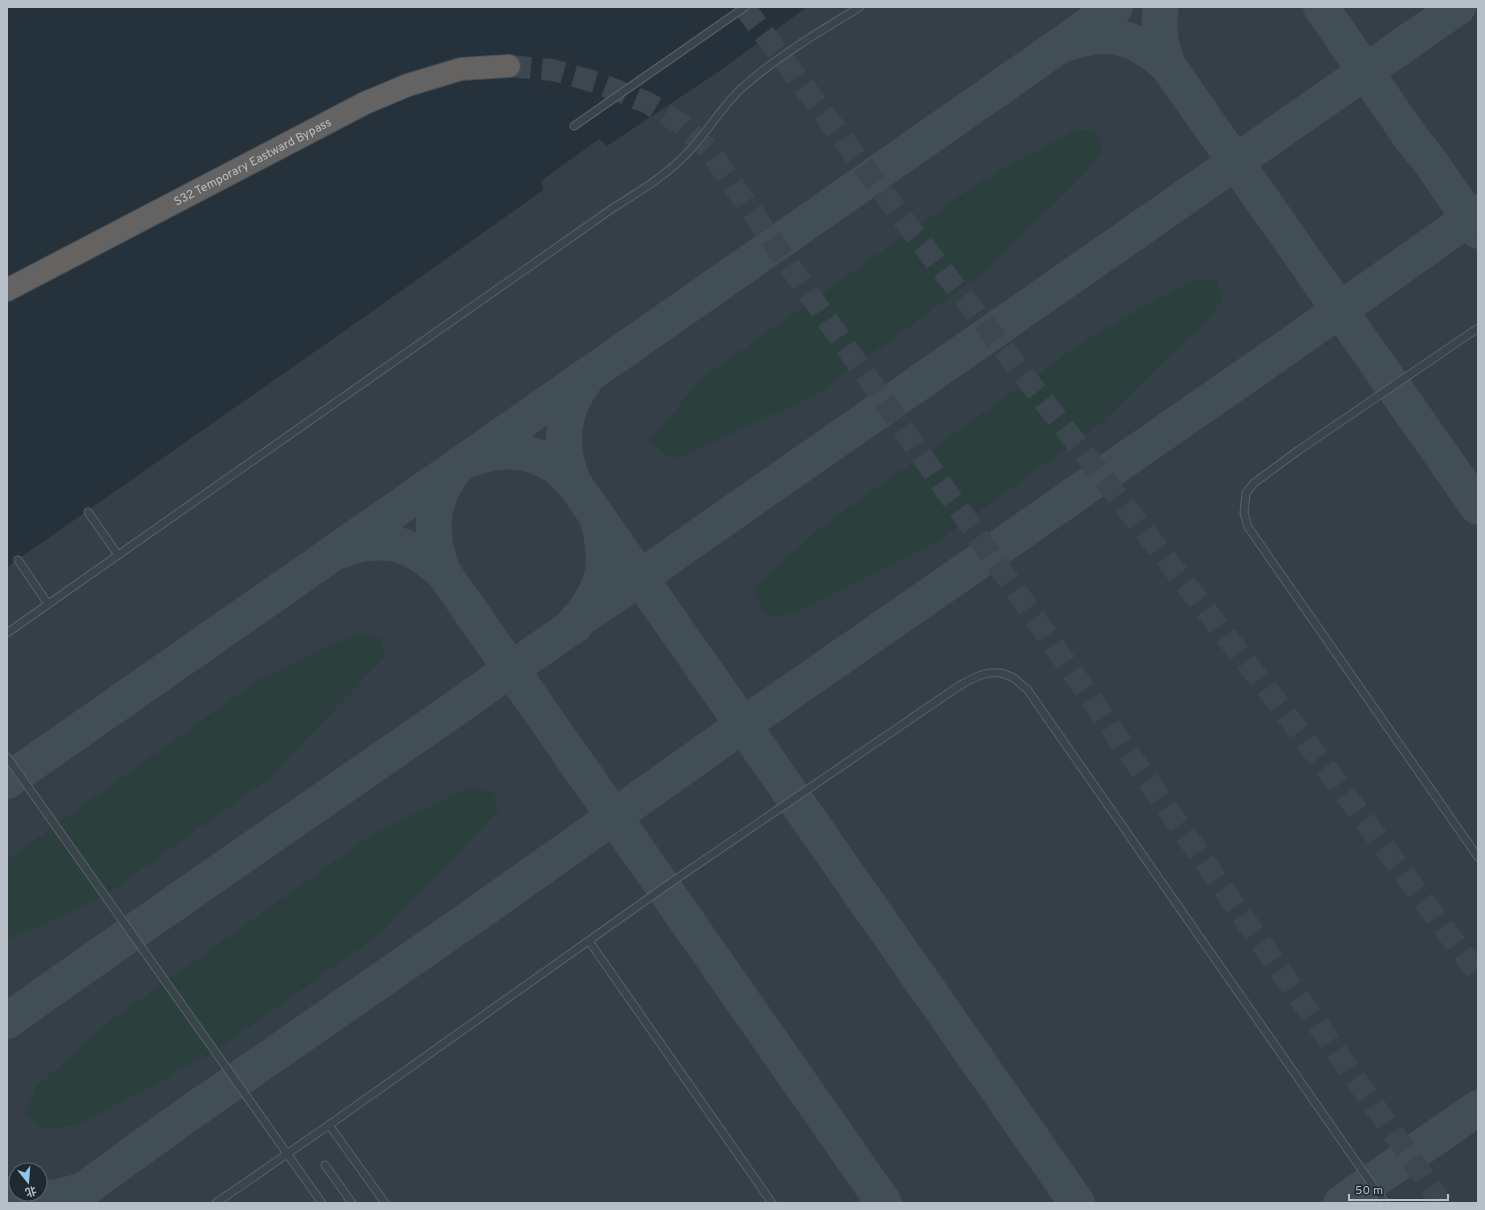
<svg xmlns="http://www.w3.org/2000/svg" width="1485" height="1210" font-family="Overpass,'Noto Sans SC',sans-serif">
<rect width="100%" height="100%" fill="#26323b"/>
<path fill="#343f48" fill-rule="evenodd" d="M807,7H1478V1203H7V567L380,306L543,190L541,181L599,139L607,146L721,70ZM16,1170H40V1194H16Z"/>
<g fill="#2b403d">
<polygon points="1076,130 1096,131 1103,149 1090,169 981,274 818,393 689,454 671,458 649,441 701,379 980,182"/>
<polygon points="1196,279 1216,281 1223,298 1209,318 1100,424 937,542 797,611 778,617 765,614 752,589 820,528 1099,331"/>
<polygon points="358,633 381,639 385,657 268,779 101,898 7,940 7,860 260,679"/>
<polygon points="471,787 494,793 498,811 381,933 214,1052 78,1125 44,1129 26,1114 36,1087 110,1021 373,834"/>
</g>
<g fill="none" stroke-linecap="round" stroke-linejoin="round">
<g stroke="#414e56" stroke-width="36">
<path d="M1161,7C1157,28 1160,46 1168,66"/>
<polyline points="1321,7 1411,138 1429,160 1478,231"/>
<path d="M1068,43C1110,29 1136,37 1168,66L1478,507"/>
<path d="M474,458C503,447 535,450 559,469C564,473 568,478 573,482L1077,1203"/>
<path d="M456,468C429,498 429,537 443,572L884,1203"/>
<path d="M573,482C558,444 561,410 587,377"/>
<path d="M342,550C364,541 391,539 412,550C424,556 433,564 443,572"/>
<path d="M580,617C607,582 608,562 598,519"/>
<polyline points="7,781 1115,7"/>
<path d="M7,1021C130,933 254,848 378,762C444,717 509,670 575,625L576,621L640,578L702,534L1458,7"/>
<path d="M7,1194C33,1203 58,1199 83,1190"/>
<polyline points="62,1203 83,1190 181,1119 472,917 743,725 1276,355 1478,212"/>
<polyline points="1341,1203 1478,1108"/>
</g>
<g stroke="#3c4750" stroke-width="22" stroke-dasharray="22 11" stroke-linecap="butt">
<polyline points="744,7 909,227 1277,702 1478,974"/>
<polyline points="509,66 553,70 598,83 648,103 681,124 709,150 1442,1203"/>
</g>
<defs>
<g id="service">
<polyline points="574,126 745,7"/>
<polyline points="1478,328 1299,450 1254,483 1246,493 1244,513 1248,527 1255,537 1478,857"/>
<polyline points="88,512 118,555"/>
<polyline points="18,560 48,604"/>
<path d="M7,633L613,208C642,190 670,173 692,148C710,128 723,105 743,87C778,56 820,31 860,7"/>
<polyline points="7,757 322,1203"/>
<polyline points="589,941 772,1203"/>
<polyline points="329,1125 385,1203"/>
<polyline points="325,1165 352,1203"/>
<path d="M216,1203L329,1125L663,888L959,686C976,676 993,667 1012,677C1017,680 1022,686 1027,689L1385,1203"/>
</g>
<g id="trunk">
<path id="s1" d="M7,290L365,103L408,85L461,69L509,66"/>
</g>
</defs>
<use href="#service" stroke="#586269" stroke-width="9"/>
<use href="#trunk" stroke="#454f56" stroke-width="24"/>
<use href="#service" stroke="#3a444b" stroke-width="7"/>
<use href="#trunk" stroke="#646362" stroke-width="22"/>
</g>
<g text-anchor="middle" stroke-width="3" stroke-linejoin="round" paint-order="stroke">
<g font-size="12" fill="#b6bfc7" stroke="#1f2930">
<text dy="4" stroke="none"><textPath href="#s1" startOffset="277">S32 Temporary Eastward Bypass</textPath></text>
</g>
</g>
<rect width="1485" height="1210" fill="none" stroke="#b6bfc7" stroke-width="16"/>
<g transform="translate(28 1182) rotate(163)"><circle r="19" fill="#1f2930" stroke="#5b656c"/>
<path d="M0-3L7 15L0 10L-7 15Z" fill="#94c5ed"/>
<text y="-6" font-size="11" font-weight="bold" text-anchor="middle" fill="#b6bfc7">北</text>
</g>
<path d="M1349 1194v6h99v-6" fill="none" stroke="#b6bfc7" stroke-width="2"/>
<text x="1355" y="1194" font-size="12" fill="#b6bfc7" stroke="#1f2930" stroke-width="3" paint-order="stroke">50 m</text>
</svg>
